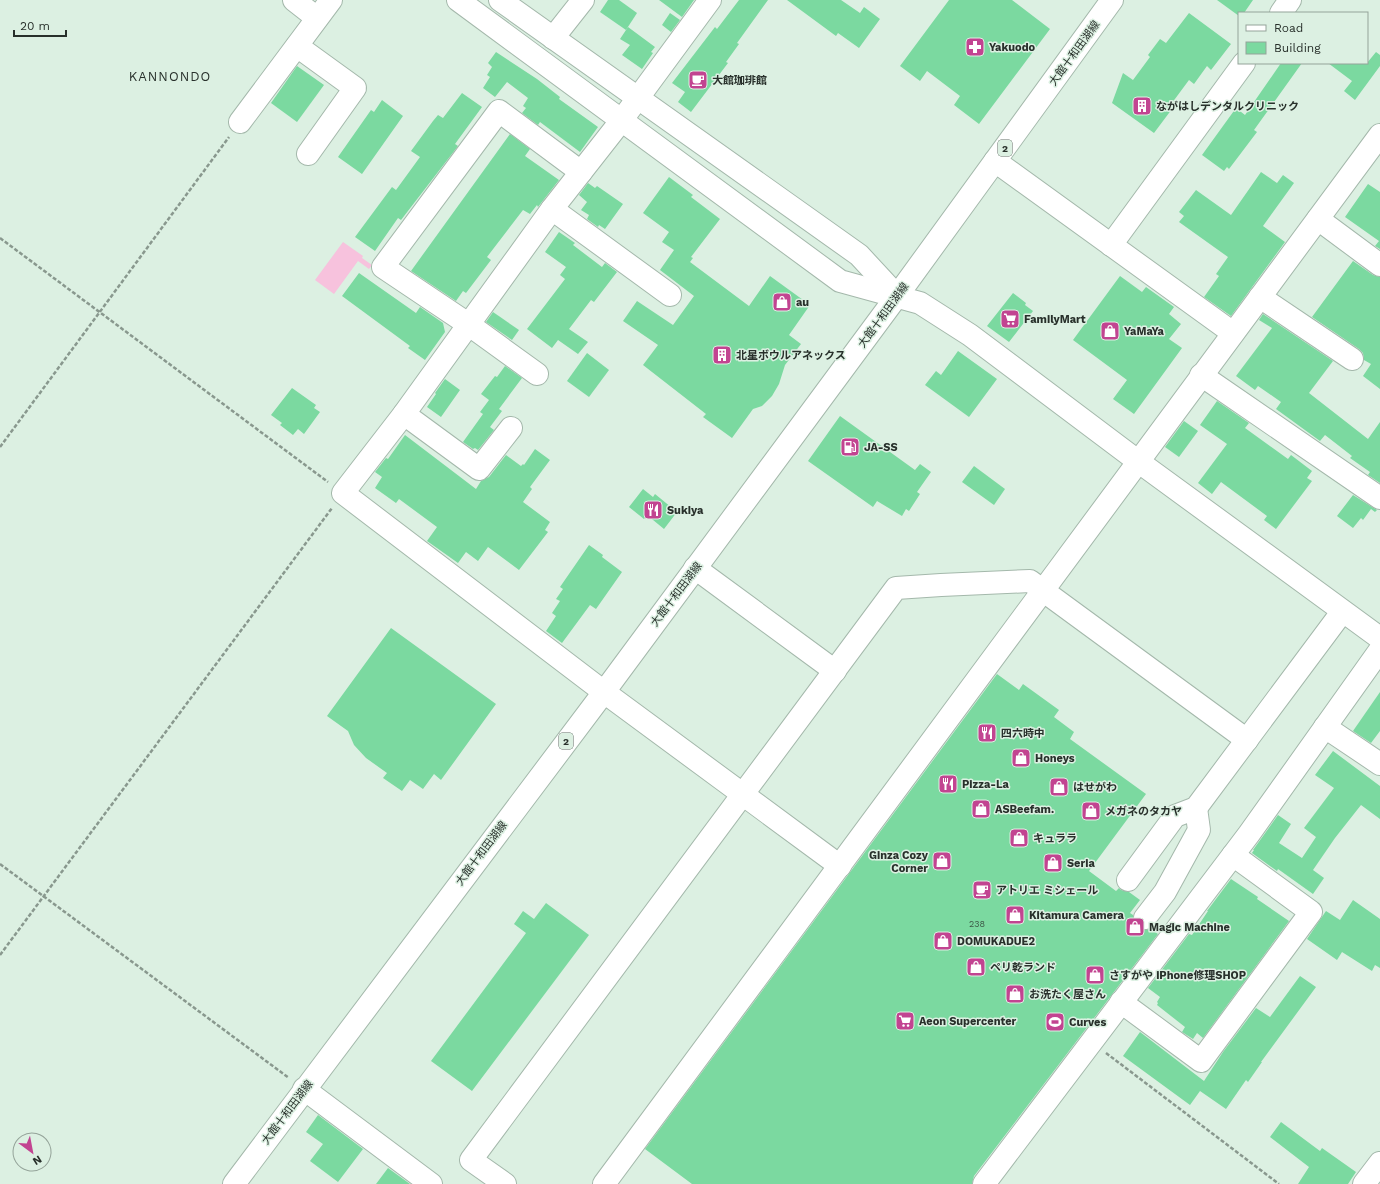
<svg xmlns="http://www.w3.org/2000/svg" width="1380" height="1184" font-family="'Work Sans','Noto Sans JP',sans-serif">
<rect width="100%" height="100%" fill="#dcf0e2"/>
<polygon fill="#f7c2dd" points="343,242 363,256 362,258 372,265 369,269 358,261 334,294 315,280"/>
<g fill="#7bd9a0">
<polygon points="608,0 619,0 637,13 626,30 600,12"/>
<polygon points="659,0 694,0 682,17"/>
<polygon points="739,0 768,0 737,43 739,44 726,62 728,63 691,112 678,102 685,92 672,83 715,27 717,29"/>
<polygon points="787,0 841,0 860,13 864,7 880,19 859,48 838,33 836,36"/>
<polygon points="949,0 1012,0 1050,29 979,124 954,105 960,96 927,71 920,81 900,66"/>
<polygon points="1217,0 1253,0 1244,13 1239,13 1239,16"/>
<polygon points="670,13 680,20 671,32 662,25"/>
<polygon points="1189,13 1231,44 1211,70 1207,66 1194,84 1189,80 1169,107 1172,109 1154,133 1112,103 1123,73 1133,80 1150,57 1148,55 1160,39 1166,43"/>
<polygon points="628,27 655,47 651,52 653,53 642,69 622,55 630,45 620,39"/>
<polygon points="496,52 537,79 560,97 559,99 598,127 580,152 540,122 538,125 522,113 526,108 523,106 528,98 507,82 495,97 483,88 490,77 487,75 492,67 488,63"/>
<polygon points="1376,52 1380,55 1380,66 1355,100 1344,91 1352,81 1328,63 1367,63"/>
<polygon points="1281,63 1302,63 1254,130 1257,132 1229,169 1227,167 1224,171 1202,155 1236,108 1245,115"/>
<polygon points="297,66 324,85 297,122 271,103"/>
<polygon points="462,93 482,107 455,144 458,146 401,220 398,218 375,251 355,237 392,187 396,190 420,157 411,151 433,121 438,115 443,118"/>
<polygon points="382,100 403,116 362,174 338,157 371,110 374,112"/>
<polygon points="510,134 530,149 525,156 559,180 538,207 537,205 530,214 523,210 487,257 491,260 466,293 463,291 456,301 411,271"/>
<polygon points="1261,172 1277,183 1283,175 1294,183 1263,226 1285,242 1231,316 1204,297 1219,276 1216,274 1228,257 1179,222 1184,216 1179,212 1196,190 1231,215"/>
<polygon points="669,177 693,195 691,197 720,219 691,257 693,258 690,262 749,306 770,276 810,305 789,335 801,344 785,365 779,384 772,396 762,406 753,409 732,438 703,417 706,414 643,365 658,345 623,321 637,301 673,325 694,296 660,270 674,250 662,242 669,232 643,213"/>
<polygon points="588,183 595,188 597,186 623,204 605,229 599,225 598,227 587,219 589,215 581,210 587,202 579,195"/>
<polygon points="1368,184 1380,192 1380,249 1375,246 1379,241 1345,217"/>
<polygon points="559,232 575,243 573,245 602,267 605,263 617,272 594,302 591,300 569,329 588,342 578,354 558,340 552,348 527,329 565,279 560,275 566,267 545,252"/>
<polygon points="1353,261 1373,275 1380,277 1380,389 1363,376 1371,364 1364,360 1363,353 1359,349 1312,317"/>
<polygon points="359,273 416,313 420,307 443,323 445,332 425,360 408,348 410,346 342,296"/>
<polygon points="1120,276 1142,292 1146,287 1174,307 1169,314 1181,324 1169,339 1182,348 1134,414 1113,399 1127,380 1073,340"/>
<polygon points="1013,293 1026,303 1025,305 1033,311 1009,342 987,326"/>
<polygon points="493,312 519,330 512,340 486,322"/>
<polygon points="1263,314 1333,361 1309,393 1368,439 1380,422 1380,483 1368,475 1370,472 1350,458 1352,456 1325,435 1320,441 1276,409 1281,402 1258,386 1255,390 1236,376 1272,328 1259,320"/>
<polygon points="958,351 997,379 969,417 925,385 936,371 941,375"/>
<polygon points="587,353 609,370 589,397 567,381"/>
<polygon points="505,366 522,378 499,409 502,411 490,427 494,430 478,450 475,448 473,449 463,442 483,414 480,412 489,400 481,394 495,376 497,377"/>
<polygon points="445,379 460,390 441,417 427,407 436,394 435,393"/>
<polygon points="292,388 316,405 314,408 320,412 304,434 298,429 293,435 280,425 282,423 271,415"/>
<polygon points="1217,401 1249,423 1245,428 1288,459 1291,455 1312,471 1307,478 1312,481 1276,529 1264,520 1267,516 1221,482 1212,494 1198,483 1227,444 1200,425"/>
<polygon points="840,416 915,470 920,464 931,472 917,492 920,494 909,511 906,509 902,516 877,501 873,507 808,461"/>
<polygon points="1184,421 1198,431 1179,457 1165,447"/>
<polygon points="405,435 476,489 481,481 489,477 506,455 521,466 523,464 524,465 535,449 550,460 530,487 532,489 523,502 550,522 545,530 548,532 519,570 488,547 478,561 466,552 458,563 427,541 437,527 399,499 396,503 375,488 382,477 375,472 386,458 388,459"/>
<polygon points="974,466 1005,489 994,505 962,482"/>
<polygon points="643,489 653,497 655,494 677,512 664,529 647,515 644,519 629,507"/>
<polygon points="1353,495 1377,510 1375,512 1371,509 1363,520 1361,518 1353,528 1337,516"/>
<polygon points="589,545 603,555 602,557 622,572 596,609 590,605 562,643 546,631 556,616 552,613 560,601 556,599 563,589 560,587"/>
<polygon points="391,628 496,704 441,780 434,774 423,789 410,780 402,791 383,778 387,773 366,758 354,745 348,731 327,716"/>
<polygon points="997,674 1019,690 1023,684 1059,710 1054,717 1074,732 1070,739 1146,794 1089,871 1116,891 1119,888 1121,890 1129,892 1140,900 1130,913 1133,915 1134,923 1138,928 1144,930 1151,929 1158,934 974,1176 972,1184 692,1184 645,1149"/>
<polygon points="1380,692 1380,731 1371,743 1353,731"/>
<polygon points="1333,751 1380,786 1380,819 1361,805 1335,838 1313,870 1324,878 1313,894 1278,869 1277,871 1252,853 1254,850 1253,850 1278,815 1291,824 1279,843 1302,858 1316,837 1304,828 1334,788 1315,775"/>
<polygon points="1231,879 1258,897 1257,899 1289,921 1203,1038 1197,1033 1193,1039 1182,1032 1185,1027 1157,1005 1158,1003 1157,1002 1160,997 1148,988 1189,934 1192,935 1208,911 1207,911"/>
<polygon points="1353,900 1380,919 1380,968 1375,965 1372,971 1342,952 1337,960 1307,939 1326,911 1340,920"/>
<polygon points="546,903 589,935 472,1091 431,1061 526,933 514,924 523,911 534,919"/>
<polygon points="1300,976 1316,987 1261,1062 1262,1062 1248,1082 1246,1080 1226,1109 1200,1091 1190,1105 1123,1056 1140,1032 1204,1081 1223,1052 1256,1008 1270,1017"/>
<polygon points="318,1115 363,1149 338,1182 310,1161 323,1144 306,1132"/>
<polygon points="1281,1122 1320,1151 1322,1148 1356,1172 1348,1184 1298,1184 1309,1167 1270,1137"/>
<polygon points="388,1168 410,1184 376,1184"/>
</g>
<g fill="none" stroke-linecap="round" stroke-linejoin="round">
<defs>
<g id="minor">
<polyline points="294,0 317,18"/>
<polyline points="458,0 840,281 920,303 970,335 1139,462 1380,638"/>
<polyline points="500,0 859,255 897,296"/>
<polyline points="710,0 621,121 552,209 404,414 343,493 604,692 840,866"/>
<polyline points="1281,13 1290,0"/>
<polyline points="553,38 583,0"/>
<polyline points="297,46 355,88 308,154"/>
<polyline points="240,122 331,0"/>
<polyline points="995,161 1233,333"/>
<polyline points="552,209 670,295"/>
<polyline points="1318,219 1380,265"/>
<polyline points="1111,245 1244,63"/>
<polyline points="1260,297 1352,359"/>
<polyline points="537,374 468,324 383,267 499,111 581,172"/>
<polyline points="1201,375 1380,498"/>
<polyline points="404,414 479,469 511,428"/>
<polyline points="695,568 835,671"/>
<polyline points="1325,727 1380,764"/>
<polyline points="1128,880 1175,816 1196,808 1342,612"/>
<polyline points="1145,918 1165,892 1199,830 1196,808"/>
<polyline points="1121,1002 1201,1061 1311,912 1233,855"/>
<polyline points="304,1089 431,1184"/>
<polyline points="505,1184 471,1160 896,588 941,585 1030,581 1247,740"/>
<polyline points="604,1184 1380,135"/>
<polyline points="984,1184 1249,834 1380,650"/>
<polyline points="1364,1184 1380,1163"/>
</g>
<polyline id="major" points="234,1184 604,692 897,296 1112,0"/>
</defs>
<use href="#minor" stroke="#a4b8ab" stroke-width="24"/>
<use href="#major" stroke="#a4b8ab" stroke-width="24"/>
<g stroke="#89988e" stroke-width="2.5" stroke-dasharray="4 2" stroke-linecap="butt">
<polyline points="0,238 328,482"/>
<polyline points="0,447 229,137"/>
<polyline points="0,864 289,1078"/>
<polyline points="0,955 332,508"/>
<polyline points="1106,1053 1279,1184"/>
</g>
<use href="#minor" stroke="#fff" stroke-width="22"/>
<use href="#major" stroke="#fff" stroke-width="22"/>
</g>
<defs>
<symbol id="pharmacy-square" viewBox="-11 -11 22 22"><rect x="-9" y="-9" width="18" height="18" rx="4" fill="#c24491" stroke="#dcf0e2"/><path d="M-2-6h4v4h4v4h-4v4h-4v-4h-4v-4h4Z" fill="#fff"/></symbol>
<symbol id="cafe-square" viewBox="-11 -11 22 22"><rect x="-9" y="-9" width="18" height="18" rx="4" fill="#c24491" stroke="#dcf0e2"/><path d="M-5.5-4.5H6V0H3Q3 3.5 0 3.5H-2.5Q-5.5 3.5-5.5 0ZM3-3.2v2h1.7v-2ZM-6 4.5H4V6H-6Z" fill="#fff"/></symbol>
<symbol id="building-square" viewBox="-11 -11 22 22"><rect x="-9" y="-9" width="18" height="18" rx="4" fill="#c24491" stroke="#dcf0e2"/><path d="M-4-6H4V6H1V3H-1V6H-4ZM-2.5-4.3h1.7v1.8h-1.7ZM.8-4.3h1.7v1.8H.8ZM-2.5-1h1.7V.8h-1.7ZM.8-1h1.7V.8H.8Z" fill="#fff"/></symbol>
<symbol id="shop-square" viewBox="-11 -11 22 22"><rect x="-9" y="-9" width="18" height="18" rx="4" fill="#c24491" stroke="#dcf0e2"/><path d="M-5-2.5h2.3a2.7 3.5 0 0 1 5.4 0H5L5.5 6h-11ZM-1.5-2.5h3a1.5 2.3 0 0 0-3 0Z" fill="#fff"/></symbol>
<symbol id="supermarket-square" viewBox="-11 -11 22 22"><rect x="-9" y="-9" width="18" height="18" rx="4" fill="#c24491" stroke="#dcf0e2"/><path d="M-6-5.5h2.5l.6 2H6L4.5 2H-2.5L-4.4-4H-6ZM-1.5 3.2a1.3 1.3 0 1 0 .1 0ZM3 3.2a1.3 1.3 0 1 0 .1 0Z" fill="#fff"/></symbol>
<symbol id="fuel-square" viewBox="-11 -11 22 22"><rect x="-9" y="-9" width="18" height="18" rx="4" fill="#c24491" stroke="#dcf0e2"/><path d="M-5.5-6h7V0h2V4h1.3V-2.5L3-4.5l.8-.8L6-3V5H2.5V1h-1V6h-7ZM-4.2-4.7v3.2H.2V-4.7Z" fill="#fff"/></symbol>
<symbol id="restaurant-square" viewBox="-11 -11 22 22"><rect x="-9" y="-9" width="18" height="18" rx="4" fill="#c24491" stroke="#dcf0e2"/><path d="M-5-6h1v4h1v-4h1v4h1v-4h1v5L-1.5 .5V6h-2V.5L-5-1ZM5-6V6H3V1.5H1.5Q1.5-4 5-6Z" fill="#fff"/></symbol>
<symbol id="stadium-square" viewBox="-11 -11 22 22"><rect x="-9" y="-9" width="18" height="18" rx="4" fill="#c24491" stroke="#dcf0e2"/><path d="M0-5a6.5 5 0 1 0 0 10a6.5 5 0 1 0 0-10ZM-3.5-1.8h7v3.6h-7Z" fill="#fff"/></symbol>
</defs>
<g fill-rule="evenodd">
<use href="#pharmacy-square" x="964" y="36" width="22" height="22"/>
<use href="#cafe-square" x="687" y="69" width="22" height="22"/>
<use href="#building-square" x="1131" y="95" width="22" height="22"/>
<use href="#shop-square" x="771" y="291" width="22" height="22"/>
<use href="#supermarket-square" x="999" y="308" width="22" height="22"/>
<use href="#shop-square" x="1099" y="320" width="22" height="22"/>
<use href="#building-square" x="711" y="344" width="22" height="22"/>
<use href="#fuel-square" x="839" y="436" width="22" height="22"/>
<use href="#restaurant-square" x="642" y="499" width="22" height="22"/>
<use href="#restaurant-square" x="976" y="722" width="22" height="22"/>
<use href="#shop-square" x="1010" y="747" width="22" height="22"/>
<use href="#restaurant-square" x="937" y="773" width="22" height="22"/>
<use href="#shop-square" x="1048" y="776" width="22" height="22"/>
<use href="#shop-square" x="970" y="798" width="22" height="22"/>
<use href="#shop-square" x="1080" y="800" width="22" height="22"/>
<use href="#shop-square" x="1008" y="827" width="22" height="22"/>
<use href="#shop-square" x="931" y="850" width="22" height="22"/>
<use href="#shop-square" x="1042" y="852" width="22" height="22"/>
<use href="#cafe-square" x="971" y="879" width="22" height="22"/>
<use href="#shop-square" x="1004" y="904" width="22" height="22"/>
<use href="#shop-square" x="1124" y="916" width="22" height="22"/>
<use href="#shop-square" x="932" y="930" width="22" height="22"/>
<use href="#shop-square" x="965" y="956" width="22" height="22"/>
<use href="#shop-square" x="1084" y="964" width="22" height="22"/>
<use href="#shop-square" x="1004" y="983" width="22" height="22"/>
<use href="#supermarket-square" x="894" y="1010" width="22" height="22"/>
<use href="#stadium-square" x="1044" y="1011" width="22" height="22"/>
</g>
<g text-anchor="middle" stroke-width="3" stroke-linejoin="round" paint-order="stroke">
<g font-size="9" fill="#3d5a48">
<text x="977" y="927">238</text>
</g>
<g fill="#dcf0e2" stroke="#5e6a62" stroke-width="1">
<rect x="998" y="140" width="14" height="16" rx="3"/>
<rect x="559" y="733" width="14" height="16" rx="3"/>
</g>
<g font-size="10" font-weight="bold" fill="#28302b">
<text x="1005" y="152">2</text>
<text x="566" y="745">2</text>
</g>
<g font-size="11" font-weight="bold" fill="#28302b" stroke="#dcf0e2" text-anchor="start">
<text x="989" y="51">Yakuodo</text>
<text x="712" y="84">大館珈琲館</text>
<text x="1156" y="110">ながはしデンタルクリニック</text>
<text x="796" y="306">au</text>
<text x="1024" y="323">FamilyMart</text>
<text x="1124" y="335">YaMaYa</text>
<text x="736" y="359">北星ボウルアネックス</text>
<text x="864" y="451">JA-SS</text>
<text x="667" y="514">Sukiya</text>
<text x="1001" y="737">四六時中</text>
<text x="1035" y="762">Honeys</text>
<text x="962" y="788">Pizza-La</text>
<text x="1073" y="791">はせがわ</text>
<text x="995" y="813">ASBeefam.</text>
<text x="1105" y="815">メガネのタカヤ</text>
<text x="1033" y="842">キュララ</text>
<text x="928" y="859" text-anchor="end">Ginza Cozy<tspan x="928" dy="13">Corner</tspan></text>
<text x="1067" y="867">Seria</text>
<text x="996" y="894">アトリエ ミシェール</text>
<text x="1029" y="919">Kitamura Camera</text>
<text x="1149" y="931">Magic Machine</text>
<text x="957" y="945">DOMUKADUE2</text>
<text x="990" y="971">ペリ乾ランド</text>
<text x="1109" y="979">さすがや iPhone修理SHOP</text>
<text x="1029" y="998">お洗たく屋さん</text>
<text x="919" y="1025">Aeon Supercenter</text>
<text x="1069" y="1026">Curves</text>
</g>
<g font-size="11" fill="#28302b" stroke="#dcf0e2">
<text transform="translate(1074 53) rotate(-54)" y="4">大館十和田湖線</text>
<text transform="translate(883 315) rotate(-54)" y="4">大館十和田湖線</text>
<text transform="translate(676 594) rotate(-53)" y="4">大館十和田湖線</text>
<text transform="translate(481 853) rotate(-53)" y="4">大館十和田湖線</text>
<text transform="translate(287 1112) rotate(-53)" y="4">大館十和田湖線</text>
</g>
<g font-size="13" letter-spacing="1" fill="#28302b" stroke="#dcf0e2">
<text x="170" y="81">KANNONDO</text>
</g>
</g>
<rect x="1238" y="12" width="130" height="52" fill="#dcf0e2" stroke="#94a399"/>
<rect x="1246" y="25" width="20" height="6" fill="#ffffff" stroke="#94a399"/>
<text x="1274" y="32" font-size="12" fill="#28302b">Road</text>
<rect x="1246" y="42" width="20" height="12" fill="#7bd9a0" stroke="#94a399"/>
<text x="1274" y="52" font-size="12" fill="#28302b">Building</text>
<g transform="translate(32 1152) rotate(148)"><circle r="19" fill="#dcf0e2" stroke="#94a399"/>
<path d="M0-3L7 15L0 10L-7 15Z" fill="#c24491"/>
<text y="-6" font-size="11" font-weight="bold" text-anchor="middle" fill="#28302b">N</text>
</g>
<path d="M14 30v6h52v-6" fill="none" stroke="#28302b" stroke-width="2"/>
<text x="20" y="30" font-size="12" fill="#28302b" stroke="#dcf0e2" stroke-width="3" paint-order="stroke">20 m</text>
</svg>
